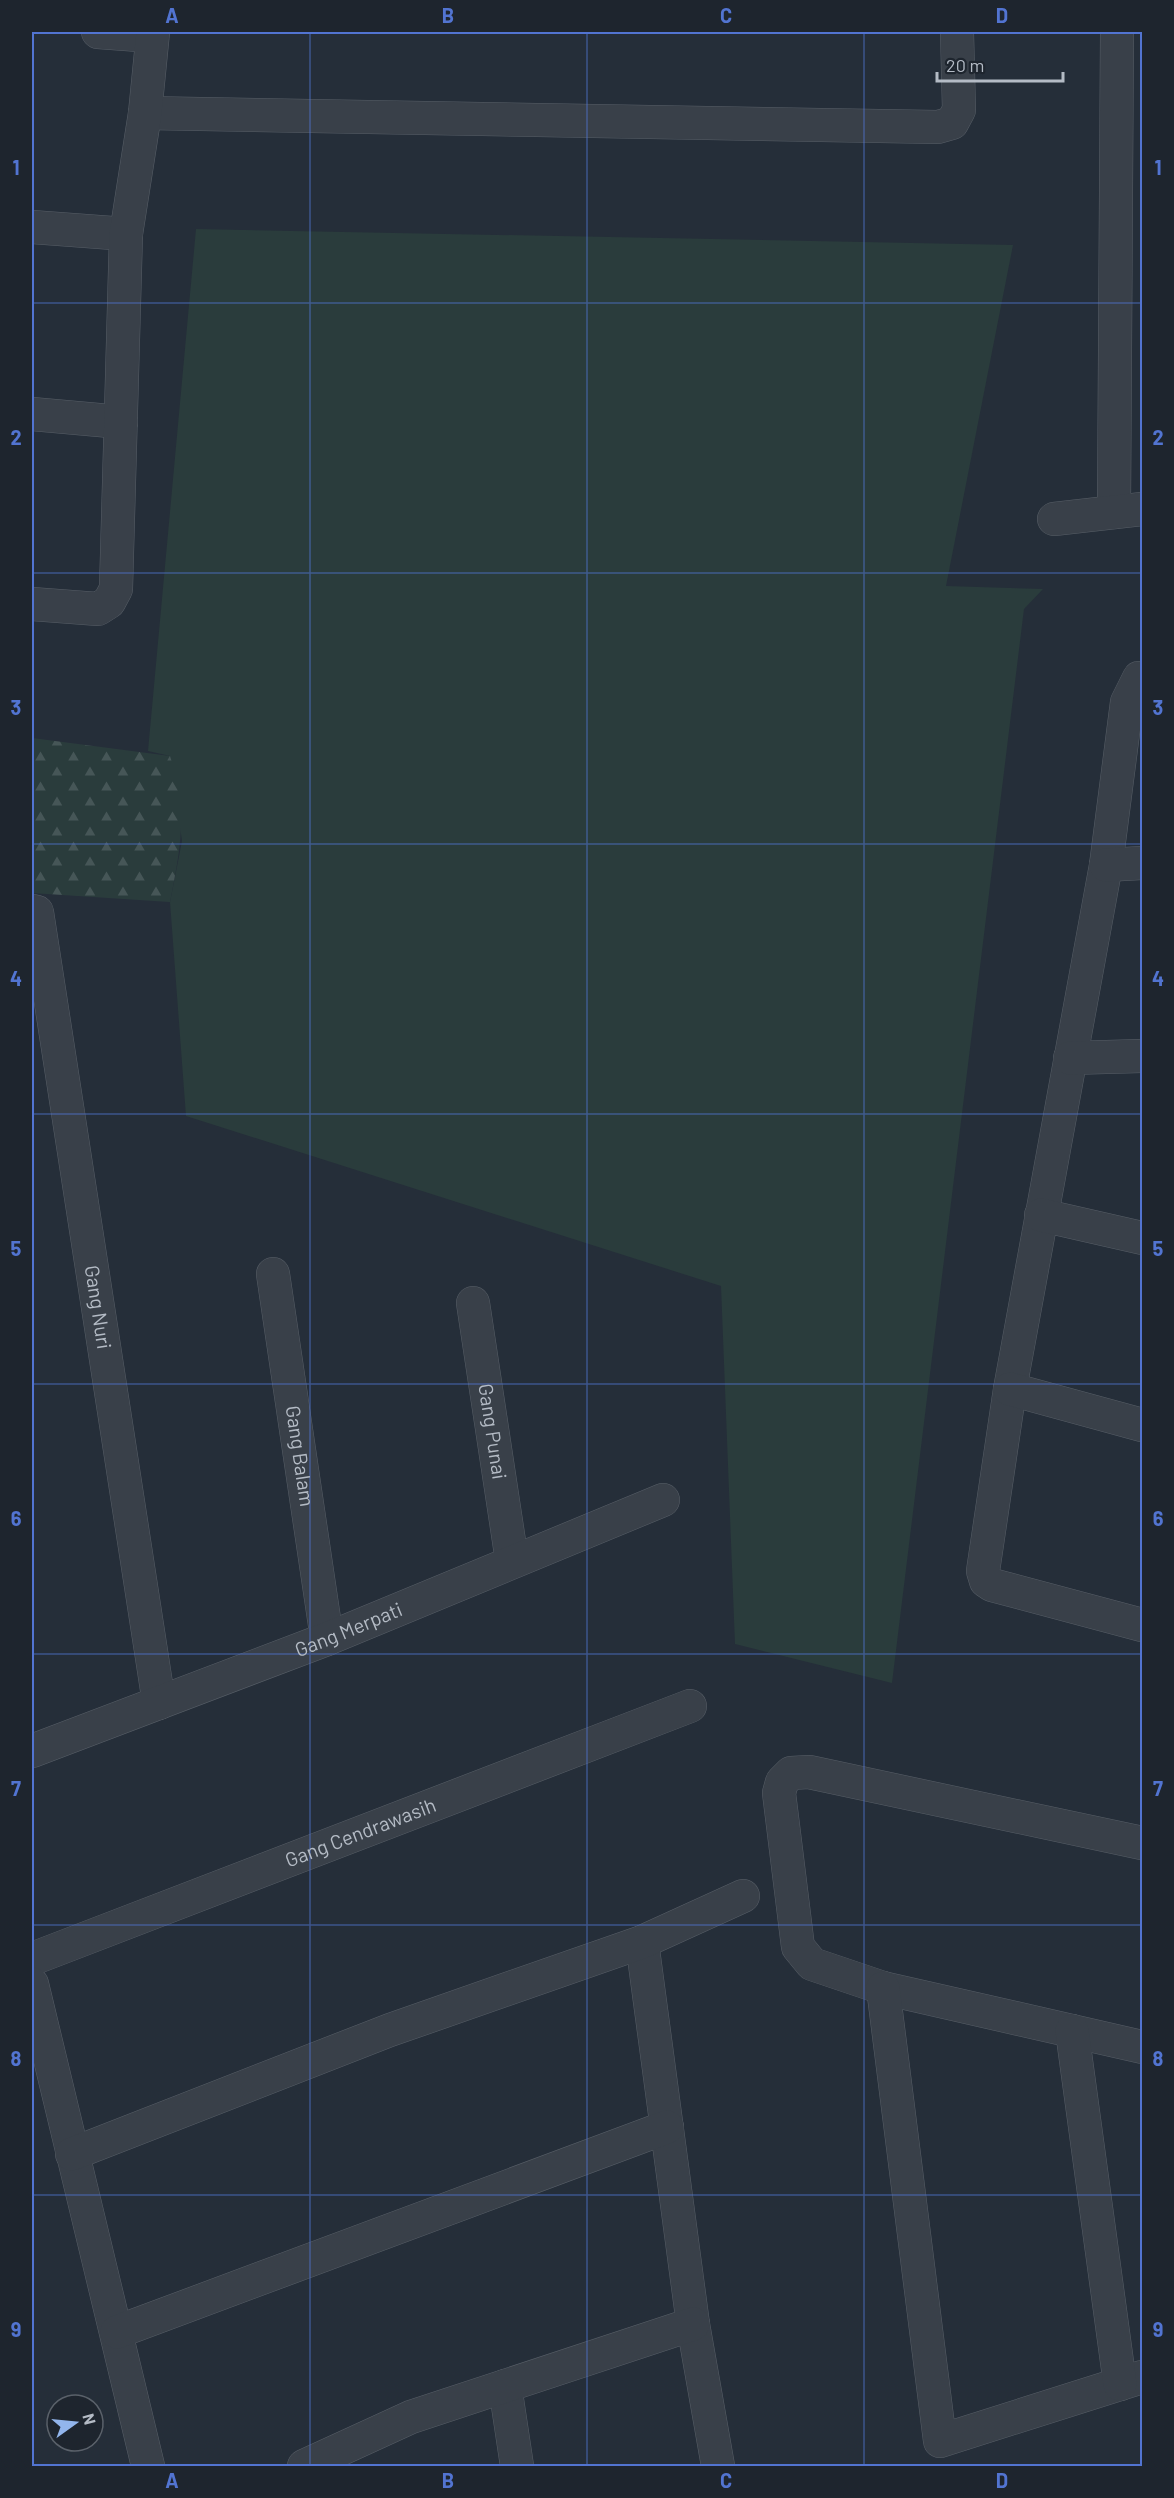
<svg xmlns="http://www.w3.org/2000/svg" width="1174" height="2498" font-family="Barlow,sans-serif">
<defs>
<pattern id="forest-firs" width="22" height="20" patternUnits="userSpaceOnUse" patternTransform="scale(1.5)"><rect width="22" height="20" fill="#2a3c3c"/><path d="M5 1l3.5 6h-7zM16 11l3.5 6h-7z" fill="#465657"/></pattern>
</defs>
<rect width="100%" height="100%" fill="#252e39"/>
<polygon fill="#2a3c3c" points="196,229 1013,245 946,586 1043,589 1024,609 892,1683 735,1644 721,1286 186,1116 170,902 182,841 170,756 148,751"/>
<path fill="url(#forest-firs)" d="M32,738L170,756C188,813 181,845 170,902L32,893Z"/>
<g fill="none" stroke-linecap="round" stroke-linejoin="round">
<defs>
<g id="minor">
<polyline points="98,32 152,36"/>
<polyline points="145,113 938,127 952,123 959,110 957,32"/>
<polyline points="32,227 126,234"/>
<polyline points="32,414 121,422"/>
<polyline points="1114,512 1117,32"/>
<polyline points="1054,519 1142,509"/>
<polyline points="32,604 98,609 109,602 116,589 126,234 145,113 153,32"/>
<polyline points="1142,678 1139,678 1127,702 1106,865 1010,1389 983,1571 986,1581 992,1585 1142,1625"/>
<polyline points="1106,865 1142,863"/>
<path id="s1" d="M32,911L37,912L159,1703"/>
<polyline points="1070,1058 1142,1056"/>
<polyline points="1041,1215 1142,1238"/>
<path id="s2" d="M273,1274L327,1639"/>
<path id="s3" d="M473,1303L512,1561"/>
<polyline points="1010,1389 1142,1425"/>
<path id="s4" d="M32,1751L327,1639L663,1500"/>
<polyline points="1142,1843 809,1772 791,1773 782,1782 779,1793 798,1947 812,1964 883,1988 1142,2047"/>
<polyline points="642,1942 693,2324 718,2466"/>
<path id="s5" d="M32,1959L690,1706"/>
<polyline points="32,1984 148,2466"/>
<polyline points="883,1988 940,2441 1142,2377"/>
<polyline points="1072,2031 1120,2384"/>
<polyline points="72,2154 390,2030 642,1942 743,1896"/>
<polyline points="117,2332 667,2127"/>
<polyline points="505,2386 517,2466"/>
<polyline points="304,2466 411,2417 693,2324"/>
</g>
</defs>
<use href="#minor" stroke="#575e67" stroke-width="34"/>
<use href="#minor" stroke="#394049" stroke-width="33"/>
</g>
<path fill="none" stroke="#5274d1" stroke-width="1.5" stroke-opacity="0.55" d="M310,32V2466M587,32V2466M864,32V2466M32,303H1142M32,573H1142M32,844H1142M32,1114H1142M32,1384H1142M32,1654H1142M32,1925H1142M32,2195H1142"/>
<g text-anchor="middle" stroke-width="6" stroke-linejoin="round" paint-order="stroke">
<g font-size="20" fill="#b4bbc5" stroke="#1e252e">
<text dy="7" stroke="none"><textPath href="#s1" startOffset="405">Gang Nuri</textPath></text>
<text dy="7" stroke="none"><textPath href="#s3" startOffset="130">Gang Punai</textPath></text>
<text dy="7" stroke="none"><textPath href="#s2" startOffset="184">Gang Balam</textPath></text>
<text dy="7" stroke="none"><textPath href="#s4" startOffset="339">Gang Merpati</textPath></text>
<text dy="7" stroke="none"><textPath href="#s5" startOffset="352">Gang Cendrawasih</textPath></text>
</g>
</g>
<rect width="1174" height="2498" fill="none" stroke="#1e252e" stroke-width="66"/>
<g transform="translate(75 2423) rotate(75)"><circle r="28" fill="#1e252e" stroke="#5a616a" stroke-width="1.5"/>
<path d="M0-4.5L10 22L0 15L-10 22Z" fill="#92b5ec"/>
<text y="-9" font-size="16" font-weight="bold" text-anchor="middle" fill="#b4bbc5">N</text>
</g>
<path d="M937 72v9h126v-9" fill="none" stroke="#b4bbc5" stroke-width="3"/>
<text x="946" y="72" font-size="18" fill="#b4bbc5" stroke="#1e252e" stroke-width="4.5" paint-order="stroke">20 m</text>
<rect x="33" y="33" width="1108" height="2432" fill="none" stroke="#5274d1" stroke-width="2"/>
<g font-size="20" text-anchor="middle" font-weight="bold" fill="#5274d1">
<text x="172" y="23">A</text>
<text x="448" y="23">B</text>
<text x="726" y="23">C</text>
<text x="1002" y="23">D</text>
<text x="16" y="175">1</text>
<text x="1158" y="175">1</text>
<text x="16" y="445">2</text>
<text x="1158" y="445">2</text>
<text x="16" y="715">3</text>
<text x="1158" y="715">3</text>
<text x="16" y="986">4</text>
<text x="1158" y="986">4</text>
<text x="16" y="1256">5</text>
<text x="1158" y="1256">5</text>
<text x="16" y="1526">6</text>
<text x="1158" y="1526">6</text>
<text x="16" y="1796">7</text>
<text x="1158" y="1796">7</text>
<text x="16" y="2066">8</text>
<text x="1158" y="2066">8</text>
<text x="16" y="2337">9</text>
<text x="1158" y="2337">9</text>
<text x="172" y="2488">A</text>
<text x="448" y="2488">B</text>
<text x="726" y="2488">C</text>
<text x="1002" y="2488">D</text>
</g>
</svg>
